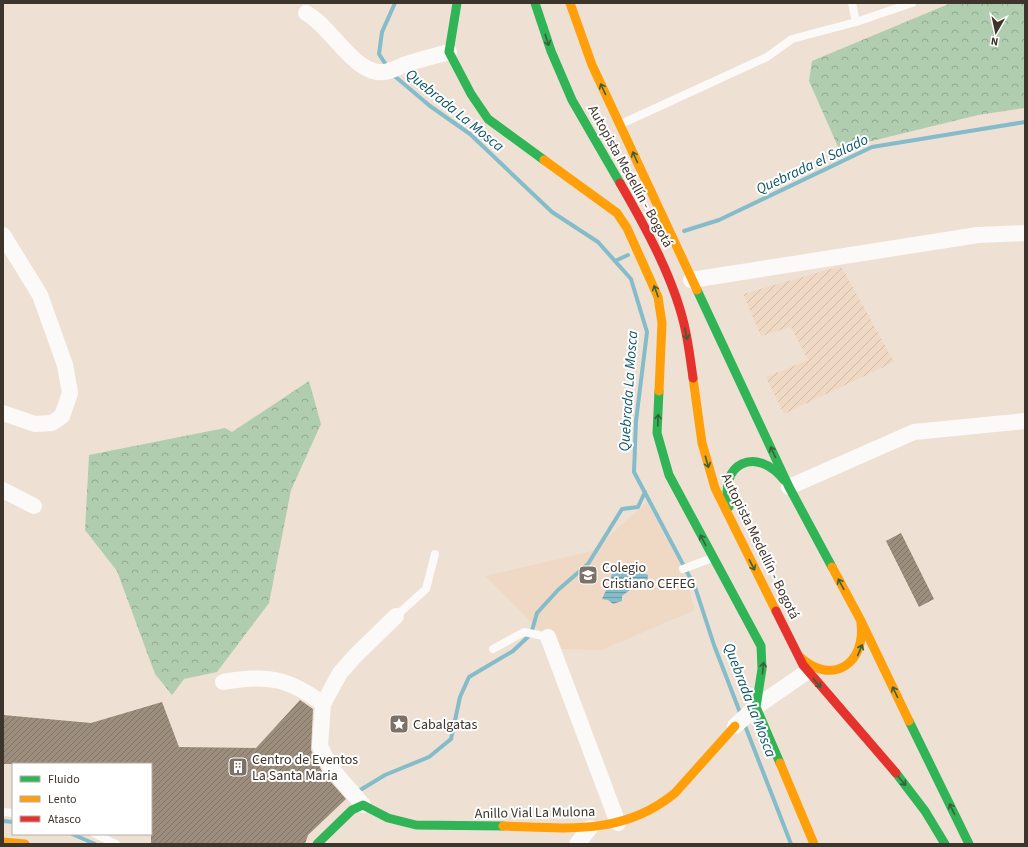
<svg xmlns="http://www.w3.org/2000/svg" width="1028" height="847" font-family="'Source Sans 3',sans-serif">
<defs>
<pattern id="industrial-furrows" width="10" height="10" patternUnits="userSpaceOnUse"><rect width="10" height="10" fill="#efd9c4"/><path d="M-1 1l2-2M0 10L10 0M9 11l2-2" fill="none" stroke="#cebba9"/></pattern>
<pattern id="forest-crowns" width="20" height="18" patternUnits="userSpaceOnUse"><rect width="20" height="18" fill="#b0cdaf"/><path d="M2 6a3 3 0 1 1 6 0M12 15a3 3 0 1 1 6 0" fill="none" stroke="#90a78f"/></pattern>
<pattern id="water-rules" width="6" height="5" patternUnits="userSpaceOnUse"><rect width="6" height="5" fill="#84bcca"/><path d="M0 2.5h6" fill="none" stroke="#6d9aa4"/></pattern>
<pattern id="building-hatch" width="6" height="6" patternUnits="userSpaceOnUse"><rect width="6" height="6" fill="#9c8d7d"/><path d="M-1 1l2-2M0 6l6-6M5 7l2-2" fill="none" stroke="#807467"/></pattern>
</defs>
<rect width="100%" height="100%" fill="#eee1d4"/>
<polygon fill="#efd9c4" points="647,502 685,574 695,610 602,650 558,649 485,576 592,551"/>
<polygon fill="url(#industrial-furrows)" points="841,266 894,362 784,414 766,377 808,360 791,327 761,336 743,294"/>
<g fill="url(#forest-crowns)">
<polygon points="951,3 1025,3 1025,108 978,115 839,149 809,81 812,61"/>
<polygon points="309,381 321,424 291,490 269,603 217,672 184,679 172,695 155,674 117,571 85,530 89,455 225,428 232,432"/>
</g>
<polygon fill="url(#water-rules)" points="627,566 648,575 647,584 639,583 622,596 622,601 613,604 608,600 602,599 607,588 613,584 611,577 612,573"/>
<g fill="none" stroke-linecap="round" stroke-linejoin="round">
<g stroke="#84bcca" stroke-width="4">
<polyline points="388,68 379,54 382,32 395,3"/>
<polyline points="391,73 430,106 470,134 552,212 598,242 631,279 647,332 636,421 634,472 695,587 714,645 741,715"/>
<polyline points="684,231 719,220 872,147 1025,122"/>
<polyline points="615,261 628,255"/>
<polyline points="744,723 791,844"/>
<polyline points="357,792 385,775 429,757 451,739 460,697 469,677 513,651 531,634 537,613 558,590 588,564 622,509 638,507 645,492"/>
<polyline points="3,821 13,822"/>
<polyline points="72,834 95,844"/>
</g>
</g>
<g fill="url(#building-hatch)">
<polygon points="901,533 934,599 919,607 886,541"/>
<polygon points="300,700 313,709 311,750 323,773 346,799 308,835 305,844 151,844 151,764 3,764 3,715 91,723 162,702 179,747 256,748"/>
</g>
<g fill="none" stroke-linecap="round" stroke-linejoin="round">
<g stroke="#fcfaf9" stroke-width="8">
<polyline points="856,22 912,3"/>
<polyline points="621,124 767,57 792,39 856,22 852,3"/>
<polyline points="683,569 712,558"/>
<polyline points="396,616 426,589 435,554"/>
<polyline points="493,649 524,632 548,637"/>
<polyline points="3,812 13,813"/>
<polyline points="95,834 116,844"/>
</g>
<g stroke="#fcfaf9" stroke-width="16">
<path d="M306,13C331,26 355,76 384,72C392,71 400,66 407,64C421,59 435,56 449,52"/>
<polyline points="3,235 40,295 65,365 70,393 62,416 52,423 35,424 3,413"/>
<polyline points="691,280 978,235 1025,233"/>
<polyline points="789,487 914,432 1025,421"/>
<polyline points="3,490 34,506"/>
<polyline points="548,637 618,823"/>
<path d="M223,682C266,674 289,678 323,704"/>
<polyline points="735,726 756,707 808,671"/>
<polyline points="363,805 330,767 320,746 323,704 340,673 355,656 396,616"/>
<polyline points="577,844 590,828"/>
</g>
<g stroke="#30b455" stroke-width="9">
<polyline points="457,3 449,52 471,94 488,119 544,160"/>
<polyline points="535,3 551,51 572,100 620,183"/>
<polyline points="697,290 789,487 832,567"/>
<polyline points="659,391 657,433 669,475 761,646 762,669 756,707 780,763"/>
<path d="M729,507C718,463 756,445 784,480"/>
<polyline points="909,721 969,844"/>
<polyline points="896,773 925,811 945,844"/>
<polyline points="317,844 352,810 363,805 388,818 416,825 503,826"/>
</g>
<g stroke="#ff9f0a" stroke-width="9">
<polyline points="570,3 592,65 697,290"/>
<polyline points="544,160 617,213 627,228 658,297 662,323 659,391"/>
<polyline points="693,378 702,443 715,488 776,611"/>
<polyline points="832,567 860,619 909,721"/>
<path d="M801,658C833,686 866,663 861,623"/>
<polyline points="780,763 814,844"/>
<path d="M503,826C566,828 623,836 675,793L735,726"/>
<polyline points="3,842 25,844"/>
</g>
<g stroke="#e5322d" stroke-width="9">
<path d="M620,183C646,228 676,282 686,333C689,348 691,363 693,378"/>
<polyline points="776,611 803,665 896,773"/>
</g>
</g>
<defs><path id="oneway-shaft" d="M-6 0H5M1.5-3L5.5 0L1.5 3" fill="none" stroke-width="1.6" stroke-linecap="round" stroke-linejoin="round"/></defs>
<g stroke="#38613a">
<use href="#oneway-shaft" transform="translate(547 40) rotate(72)"/>
<use href="#oneway-shaft" transform="translate(603 89) rotate(-115)"/>
<use href="#oneway-shaft" transform="translate(635 157) rotate(-114)"/>
<use href="#oneway-shaft" transform="translate(656 291) rotate(-110)"/>
<use href="#oneway-shaft" transform="translate(686 334) rotate(77)"/>
<use href="#oneway-shaft" transform="translate(658 420) rotate(-88)"/>
<use href="#oneway-shaft" transform="translate(773 452) rotate(-115)"/>
<use href="#oneway-shaft" transform="translate(707 462) rotate(74)"/>
<use href="#oneway-shaft" transform="translate(703 540) rotate(-118)"/>
<use href="#oneway-shaft" transform="translate(752 565) rotate(63)"/>
<use href="#oneway-shaft" transform="translate(841 584) rotate(-118)"/>
<use href="#oneway-shaft" transform="translate(860 650) rotate(-67)"/>
<use href="#oneway-shaft" transform="translate(763 668) rotate(-85)"/>
<use href="#oneway-shaft" transform="translate(817 683) rotate(50)"/>
<use href="#oneway-shaft" transform="translate(895 692) rotate(-116)"/>
<use href="#oneway-shaft" transform="translate(902 781) rotate(49)"/>
<use href="#oneway-shaft" transform="translate(952 809) rotate(-116)"/>
</g>
<defs>
<symbol id="school-square" viewBox="-11 -11 22 22"><rect x="-9" y="-9" width="18" height="18" rx="4" fill="#7b7166" stroke="#fff"/><path d="M0-5L7-2L0 1L-7-2ZM-4 1L0 2.5L4 1V4Q0 6-4 4Z" fill="#fff"/></symbol>
<symbol id="sight-square" viewBox="-11 -11 22 22"><rect x="-9" y="-9" width="18" height="18" rx="4" fill="#7b7166" stroke="#fff"/><path d="M0-6L1.8-2.2L6-1.7L2.9 1.2L3.7 5.4L0 3.3L-3.7 5.4L-2.9 1.2L-6-1.7L-1.8-2.2Z" fill="#fff"/></symbol>
<symbol id="building-square" viewBox="-11 -11 22 22"><rect x="-9" y="-9" width="18" height="18" rx="4" fill="#7b7166" stroke="#fff"/><path d="M-4-6H4V6H1V3H-1V6H-4ZM-2.5-4.3h1.7v1.8h-1.7ZM.8-4.3h1.7v1.8H.8ZM-2.5-1h1.7V.8h-1.7ZM.8-1h1.7V.8H.8Z" fill="#fff"/></symbol>
</defs>
<g fill-rule="evenodd">
<use href="#school-square" x="577" y="564" width="22" height="22"/>
<use href="#sight-square" x="388" y="713" width="22" height="22"/>
<use href="#building-square" x="227" y="756" width="22" height="22"/>
</g>
<g text-anchor="middle" stroke-width="4" stroke-linejoin="round" paint-order="stroke">
<g font-size="14" fill="#3d342b" stroke="#fff">
<text transform="translate(631 176) rotate(61)" y="5">Autopista Medellín - Bogotá</text>
<text transform="translate(761 546) rotate(64)" y="5">Autopista Medellín - Bogotá</text>
<text transform="translate(535 812) rotate(-1)" y="5">Anillo Vial La Mulona</text>
</g>
<g font-size="14" fill="#3d342b" stroke="#fff" text-anchor="start">
<text x="602" y="572">Colegio<tspan x="602" dy="16">Cristiano CEFEG</tspan></text>
<text x="413" y="729">Cabalgatas</text>
<text x="252" y="764">Centro de Eventos<tspan x="252" dy="16">La Santa Maria</tspan></text>
</g>
<g font-size="15" font-style="italic" fill="#0d5668" stroke="#fff">
<text transform="translate(455 110) rotate(39)" y="5">Quebrada La Mosca</text>
<text transform="translate(812 164) rotate(-25)" y="5">Quebrada el Salado</text>
<text transform="translate(628 391) rotate(-86)" y="5">Quebrada La Mosca</text>
<text transform="translate(750 700) rotate(69)" y="5">Quebrada La Mosca</text>
</g>
</g>
<rect width="1028" height="847" fill="none" stroke="#3d342b" stroke-width="8"/>
<rect x="12" y="763" width="140" height="72" fill="#ffffff" stroke="#b1aeaa"/>
<rect x="20" y="776" width="20" height="6" fill="#30b455" stroke="#b1aeaa"/>
<text x="48" y="783" font-size="12" fill="#3d342b">Fluido</text>
<rect x="20" y="796" width="20" height="6" fill="#ff9f0a" stroke="#b1aeaa"/>
<text x="48" y="803" font-size="12" fill="#3d342b">Lento</text>
<rect x="20" y="816" width="20" height="6" fill="#e5322d" stroke="#b1aeaa"/>
<text x="48" y="823" font-size="12" fill="#3d342b">Atasco</text>
<g transform="translate(996 32) rotate(189)" stroke="#ffffff" stroke-width="3" paint-order="stroke">
<path d="M0-3L7 15L0 10L-7 15Z" fill="#3d342b"/>
<text y="-6" font-size="11" font-weight="bold" text-anchor="middle" fill="#3d342b">N</text>
</g>
</svg>
